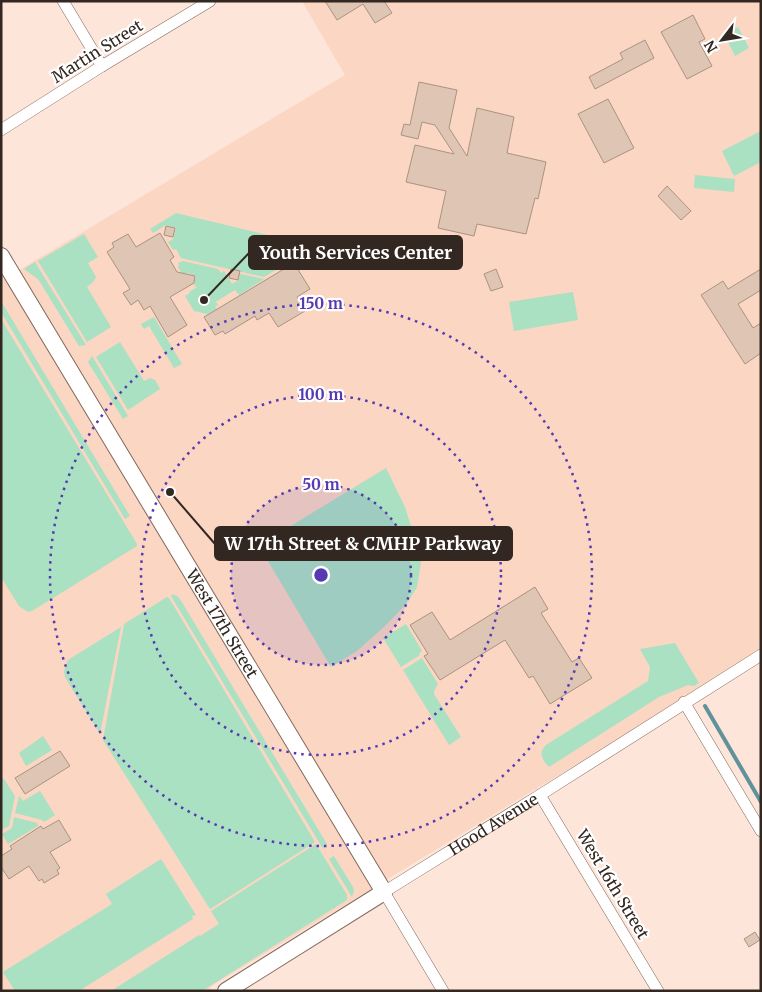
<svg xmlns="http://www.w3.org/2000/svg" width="762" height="992" font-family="Merriweather,serif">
<rect width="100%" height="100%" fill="#fde5d9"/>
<polygon fill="#fad6c3" points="302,1 761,1 761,652 210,987 212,991 1,991 1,281 345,75"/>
<g fill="#a9e1c2">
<polygon points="738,27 749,48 735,56 724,34"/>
<polygon points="761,131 761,162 734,176 722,151"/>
<polygon points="695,175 735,179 734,192 694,188"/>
<polygon points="176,213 276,237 291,261 264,277 181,258 176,249 173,250 168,242 173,239 176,228 166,225 153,233 150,229"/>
<polygon points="84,234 98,257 88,263 96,277 93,282 87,287 111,327 87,342 38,261"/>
<polygon points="183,261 218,269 221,273 224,271 232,284 239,280 240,274 264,279 239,295 235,290 212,304 216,302 218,305 215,307 217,309 207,314 194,311 185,296 190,293 189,292 197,287 194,285 196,276 187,273 183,276 178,267 179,265 178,263"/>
<polygon points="35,262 86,345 79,346 40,282 38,279 24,269"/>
<polygon points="573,292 578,320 514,331 509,302"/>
<polygon points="1,301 130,516 125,519 1,312"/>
<polygon points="154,317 182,364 174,368 149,326 144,329 141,324"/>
<polygon points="1,319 137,544 137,546 32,611 28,612 19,606 1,577"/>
<polygon points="120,342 144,381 150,378 155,380 160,389 128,410 96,357"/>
<polygon points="92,356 128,416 123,419 88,362"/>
<polygon points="386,468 405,507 416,542 421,563 417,587 408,602 385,626 357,651 331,667 262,551 266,541"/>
<polygon points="172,594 177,596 180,599 327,844 323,849 171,596"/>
<polygon points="167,597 169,598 315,842 210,909 103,740 124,624"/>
<polygon points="406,624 422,651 419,653 420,655 401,667 383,638"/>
<polygon points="121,627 100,734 71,687 65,677 64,671 68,660"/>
<path d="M675,643L699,683L694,686L688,685L659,697L549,767C542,759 538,753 546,745L648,681L650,667L640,649Z"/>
<polygon points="422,658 438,684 434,691 434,694 461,737 449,745 403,670"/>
<polygon points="43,736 52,750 26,766 19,753"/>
<polygon points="1,778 4,779 15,796 9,826 1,830"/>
<polygon points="40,791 55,815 44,822 42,820 15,813 19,796 23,801"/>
<polygon points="14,817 37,823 38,826 8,844 2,834 12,828"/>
<polygon points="316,844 347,895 347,900 202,991 111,991 199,935 200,936 219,924 211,911"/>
<polygon points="334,856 353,887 354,891 352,897 329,859"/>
<polygon points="161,859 196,915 192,916 193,919 79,991 15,991 3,972 112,904 106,894"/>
</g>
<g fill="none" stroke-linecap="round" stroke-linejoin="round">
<polyline stroke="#60929c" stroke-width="4" points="705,706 761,802"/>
</g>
<g fill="#dfc5b4" stroke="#ab9281">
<polygon points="325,1 384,1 392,13 375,23 363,4 337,20"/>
<polygon points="693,15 705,39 699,42 712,66 687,79 661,32"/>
<polygon points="645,40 654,58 595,89 589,77 623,59 620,53"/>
<polygon points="419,82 457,90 449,128 467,156 477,108 514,117 507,153 546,162 538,199 535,198 526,234 477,224 474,236 438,228 446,191 406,182 415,145 454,154 435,125 422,122 418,139 401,135 404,124 410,125"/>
<polygon points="608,99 634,148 604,163 578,114"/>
<polygon points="667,186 691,211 681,220 658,196"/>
<polygon points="166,226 175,228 173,237 164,235"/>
<polygon points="160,233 174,257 170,260 177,272 195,276 194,283 170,297 187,325 168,337 150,306 144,310 138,300 131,305 123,293 130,289 107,252 114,247 112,243 128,234 136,247"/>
<polygon points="294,263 310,289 297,297 305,311 278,327 269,313 257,320 255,316 225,334 223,331 215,335 204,317"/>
<polygon points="231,269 240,271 238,280 229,278"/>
<polygon points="496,269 503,287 491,291 484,274"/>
<polygon points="761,269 761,290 738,304 753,328 761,323 761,353 745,364 701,295 723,281 728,289"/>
<polygon points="535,587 548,609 541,613 572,662 579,658 592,678 550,704 533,676 529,678 505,640 440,680 424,656 428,654 410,625 432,612 450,640"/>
<polygon points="60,751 70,766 25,794 15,778"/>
<polygon points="59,820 71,840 50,852 60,868 57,870 59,874 44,883 42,879 39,881 29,866 9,879 1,867 1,856 12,849 10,846 41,826 43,829"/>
<polygon points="755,932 760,940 749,947 744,939"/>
</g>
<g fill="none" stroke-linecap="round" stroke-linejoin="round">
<defs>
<g id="street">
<polyline points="63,1 102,66"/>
<polyline points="1,130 102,66 210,1"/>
<polyline points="684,702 761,831"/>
<polyline points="540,795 658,991"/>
<path id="s1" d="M443,991L384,892L540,795L761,655"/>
</g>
<g id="secondary">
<path id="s2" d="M1,256L384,892L226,991"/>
</g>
</defs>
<use href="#street" stroke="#82695b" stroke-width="12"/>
<use href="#secondary" stroke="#82695b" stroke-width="18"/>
<use href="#street" stroke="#fff" stroke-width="11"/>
<use href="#secondary" stroke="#fff" stroke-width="16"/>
</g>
<circle cx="321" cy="575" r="90" fill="#553ab2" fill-opacity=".12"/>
<g fill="none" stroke="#553ab2" stroke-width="2.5" stroke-dasharray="2.5 5">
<circle cx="321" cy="575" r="90"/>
<circle cx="321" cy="575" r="180"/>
<circle cx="321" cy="575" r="271"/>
</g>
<g text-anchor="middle" stroke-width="4.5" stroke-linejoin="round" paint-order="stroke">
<g font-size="16" fill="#322721" stroke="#fff">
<text transform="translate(97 51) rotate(-32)" y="6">Martin Street</text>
<text dy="6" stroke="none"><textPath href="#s2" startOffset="429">West 17th Street</textPath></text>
<text dy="6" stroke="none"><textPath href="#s1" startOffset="244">Hood Avenue</textPath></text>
<text transform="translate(613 884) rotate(59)" y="6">West 16th Street</text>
</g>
</g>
<circle cx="321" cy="575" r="8" fill="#553ab2" stroke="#fff" stroke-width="2.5"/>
<g font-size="15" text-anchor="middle" font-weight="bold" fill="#553ab2" stroke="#fff" stroke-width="4.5" stroke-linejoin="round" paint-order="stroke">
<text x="321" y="309">150 m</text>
<text x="321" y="400">100 m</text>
<text x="321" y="490">50 m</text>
</g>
<path fill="none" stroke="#322721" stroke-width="2" d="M204 300L249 253M170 492L215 544"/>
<g fill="#322721" stroke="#fff" stroke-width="2">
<circle cx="204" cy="300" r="5"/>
<circle cx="170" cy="492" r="5"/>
</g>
<g fill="#322721" stroke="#322721" stroke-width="2">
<rect x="249" y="236" width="213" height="33" rx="5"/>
<rect x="215" y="527" width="297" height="33" rx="5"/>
</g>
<g font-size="18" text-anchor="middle" font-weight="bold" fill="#fff">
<text x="356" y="259">Youth Services Center</text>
<text x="363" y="550">W 17th Street &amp; CMHP Parkway</text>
</g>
<rect width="762" height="992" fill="none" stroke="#322721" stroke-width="5"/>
<g transform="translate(722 40) rotate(239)" stroke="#ffffff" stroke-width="4" paint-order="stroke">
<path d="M0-4L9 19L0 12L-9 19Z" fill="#322721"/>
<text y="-8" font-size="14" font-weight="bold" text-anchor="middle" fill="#322721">N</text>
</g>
</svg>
